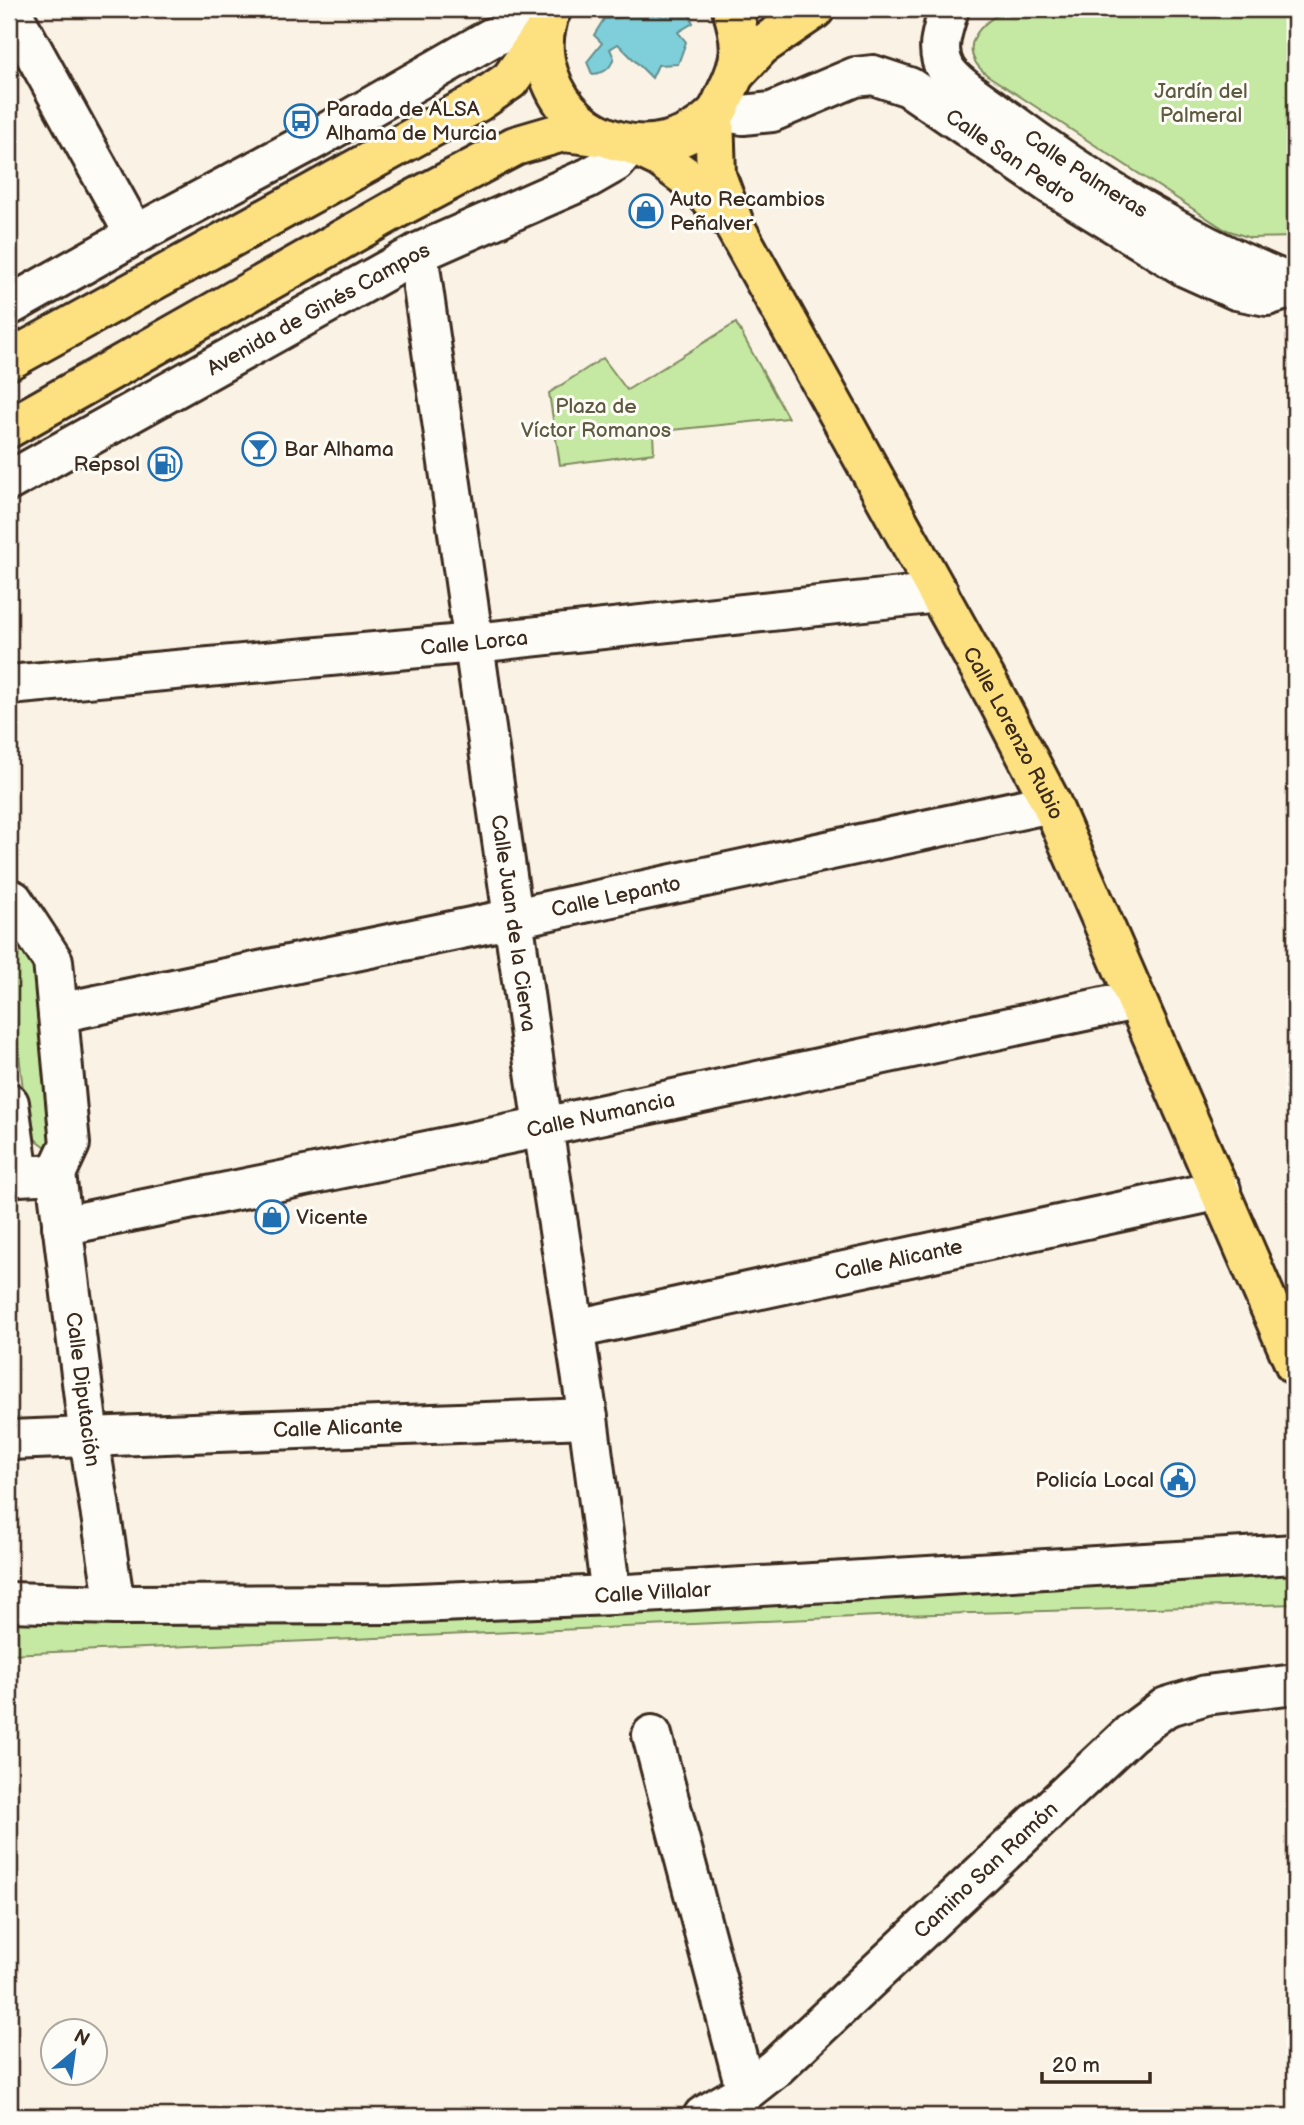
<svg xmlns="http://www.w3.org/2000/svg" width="1304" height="2125" font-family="'Balsamiq Sans',sans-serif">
<rect width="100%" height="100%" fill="#faf3e5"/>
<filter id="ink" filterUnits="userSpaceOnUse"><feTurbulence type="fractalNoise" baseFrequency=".0143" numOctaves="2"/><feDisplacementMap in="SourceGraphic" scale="14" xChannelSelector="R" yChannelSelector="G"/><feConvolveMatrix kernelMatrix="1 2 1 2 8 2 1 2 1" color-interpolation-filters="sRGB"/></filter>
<g filter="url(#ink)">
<g fill="#c5e9a3" stroke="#808a60" stroke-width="2">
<path d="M1009,9H1295V237L1250,238L1224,229L987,75C954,48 980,22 1009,9Z"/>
<polygon points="736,323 788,418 653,432 654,453 560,465 549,393 603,358 627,390"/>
<polygon points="15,952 33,954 59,1131 49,1149 28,1134 9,965 9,957"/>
<polygon points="1295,1575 1295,1604 900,1615 9,1654 9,1619 859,1595"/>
</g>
<path fill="#7ecfd9" stroke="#638d8e" stroke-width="2" d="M622,9H645L646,12L667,17L675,9H687L693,23L678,32L686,42L678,64L658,65L652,78L618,44L610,49L614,58C610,69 605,73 592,74L587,62L602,43L594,35L604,19L624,17Z"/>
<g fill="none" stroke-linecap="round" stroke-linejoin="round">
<defs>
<g id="minor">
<polyline points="10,9 135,235"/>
<path id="s1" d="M949,9C943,30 934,50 946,70C956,86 984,102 999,114C1087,180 1191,245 1293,284"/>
<path id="s2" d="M718,110L743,115L772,112L855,77L873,75L909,87L1053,186L1187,268L1236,290L1267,296L1295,287"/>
<path id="s3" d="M418,253L543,1127L588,1418L611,1595"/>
<polyline points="9,306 135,235 315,139 491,38 551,11"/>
<path id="s4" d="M9,481L418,253L588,178L616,162L631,144"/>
<path id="s5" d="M9,685L474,643L939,593"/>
<polyline points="9,917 13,900 53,961 70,1144 56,1174"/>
<path id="s6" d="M58,1013L514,918L1051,803"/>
<polyline points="9,1103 19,1176 56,1174"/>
<path id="s7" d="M56,1174L89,1438L115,1605"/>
<path id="s8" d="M62,1226L543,1127L1136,1000"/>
<path id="s9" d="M575,1329L1221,1190"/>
<path id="s10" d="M9,1440L588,1418"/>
<path id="s11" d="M9,1602L115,1605L393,1604L611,1595L1295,1554"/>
<polyline points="652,1735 746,2091"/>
<path id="s12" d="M703,2116L746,2091L775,2068L1131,1733L1166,1707L1206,1695L1295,1684"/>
</g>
<g id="major">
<path d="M547,22C542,39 543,58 549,75C573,146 659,168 714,115C720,109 723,99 727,91C743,59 743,43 732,9"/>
<polyline points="736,73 761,46 815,9"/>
<path id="s13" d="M714,115L716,175L736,229L999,703L1051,803L1295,1365"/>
<polyline points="631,144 660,158 700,187 726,217"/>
<polyline points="9,360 478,102 510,80 544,32"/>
<polyline points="9,428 396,209 515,146 563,132 600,136"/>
</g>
</defs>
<use href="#minor" stroke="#3b2a1e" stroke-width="44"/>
<use href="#major" stroke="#3b2a1e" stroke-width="44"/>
<use href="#minor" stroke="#fdfcf7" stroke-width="38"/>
<use href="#major" stroke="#fde080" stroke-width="38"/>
</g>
</g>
<defs>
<symbol id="bus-ring" viewBox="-11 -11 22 22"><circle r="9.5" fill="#fdfcf7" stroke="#1f6fb2" stroke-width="1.5"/><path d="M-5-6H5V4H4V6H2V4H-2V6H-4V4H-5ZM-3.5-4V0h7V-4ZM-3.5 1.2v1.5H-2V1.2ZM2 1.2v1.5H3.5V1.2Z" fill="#1f6fb2"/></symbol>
<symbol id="shop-ring" viewBox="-11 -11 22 22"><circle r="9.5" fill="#fdfcf7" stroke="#1f6fb2" stroke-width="1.5"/><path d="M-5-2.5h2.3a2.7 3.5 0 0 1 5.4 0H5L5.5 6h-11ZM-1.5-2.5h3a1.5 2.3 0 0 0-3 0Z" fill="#1f6fb2"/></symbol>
<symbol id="bar-ring" viewBox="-11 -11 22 22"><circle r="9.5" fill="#fdfcf7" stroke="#1f6fb2" stroke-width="1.5"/><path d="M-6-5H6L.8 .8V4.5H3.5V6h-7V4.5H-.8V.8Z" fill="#1f6fb2"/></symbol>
<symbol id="fuel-ring" viewBox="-11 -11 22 22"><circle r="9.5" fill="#fdfcf7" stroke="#1f6fb2" stroke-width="1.5"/><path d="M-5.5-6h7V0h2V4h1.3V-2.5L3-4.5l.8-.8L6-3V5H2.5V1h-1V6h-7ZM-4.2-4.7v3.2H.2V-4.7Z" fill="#1f6fb2"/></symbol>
<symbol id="civic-ring" viewBox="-11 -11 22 22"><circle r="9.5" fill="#fdfcf7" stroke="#1f6fb2" stroke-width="1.5"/><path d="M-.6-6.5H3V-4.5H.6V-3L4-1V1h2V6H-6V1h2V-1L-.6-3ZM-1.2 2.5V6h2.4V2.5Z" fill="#1f6fb2"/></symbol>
</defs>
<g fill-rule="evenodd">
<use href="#bus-ring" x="282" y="102" width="38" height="38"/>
<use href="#shop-ring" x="627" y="192" width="38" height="38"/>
<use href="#bar-ring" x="240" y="430" width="38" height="38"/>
<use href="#fuel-ring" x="146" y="445" width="38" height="38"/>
<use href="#shop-ring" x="253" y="1198" width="38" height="38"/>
<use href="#civic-ring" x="1159" y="1461" width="38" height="38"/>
</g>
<g text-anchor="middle" stroke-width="6" stroke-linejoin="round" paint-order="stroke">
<g font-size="21" fill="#5e5a3f" stroke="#fdfcf7">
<text x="1201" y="98">Jardín del<tspan x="1201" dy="24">Palmeral</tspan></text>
<text x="596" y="413">Plaza de<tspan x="596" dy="24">Víctor Romanos</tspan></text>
</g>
<g font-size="21" fill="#3b2a1e" stroke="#fdfcf7" text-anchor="start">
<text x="326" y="116">Parada de ALSA<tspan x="326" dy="24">Alhama de Murcia</tspan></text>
<text x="670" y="206">Auto Recambios<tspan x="670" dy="24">Peñalver</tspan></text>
<text x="284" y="456">Bar Alhama</text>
<text x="140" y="471" text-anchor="end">Repsol</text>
<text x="296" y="1224">Vicente</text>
<text x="1154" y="1487" text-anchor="end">Policía Local</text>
</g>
<g font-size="21" fill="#3b2a1e" stroke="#fdfcf7">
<text dy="7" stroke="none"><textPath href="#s2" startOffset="324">Calle San Pedro</textPath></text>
<text dy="7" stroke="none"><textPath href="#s1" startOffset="238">Calle Palmeras</textPath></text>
<text dy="7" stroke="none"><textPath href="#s4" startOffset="354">Avenida de Ginés Campos</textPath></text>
<text dy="7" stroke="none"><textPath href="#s5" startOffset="467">Calle Lorca</textPath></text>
<text dy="7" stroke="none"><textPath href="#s13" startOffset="693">Calle Lorenzo Rubio</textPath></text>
<text dy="7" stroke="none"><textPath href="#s6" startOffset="570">Calle Lepanto</textPath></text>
<text dy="7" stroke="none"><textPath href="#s3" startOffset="677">Calle Juan de la Cierva</textPath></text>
<text dy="7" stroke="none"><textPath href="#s8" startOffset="550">Calle Numancia</textPath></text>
<text dy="7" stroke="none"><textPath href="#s9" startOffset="331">Calle Alicante</textPath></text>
<text dy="7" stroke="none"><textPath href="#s7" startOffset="217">Calle Diputación</textPath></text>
<text dy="7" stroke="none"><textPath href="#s10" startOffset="329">Calle Alicante</textPath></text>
<text dy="7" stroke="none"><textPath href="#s11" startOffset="644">Calle Villalar</textPath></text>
<text dy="7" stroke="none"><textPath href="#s12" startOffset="376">Camino San Ramón</textPath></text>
</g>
</g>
<rect width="1304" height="2125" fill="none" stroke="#fdfcf7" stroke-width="35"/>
<rect x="18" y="18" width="1269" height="2090" fill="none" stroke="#3b2a1e" stroke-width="2.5" filter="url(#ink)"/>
<g transform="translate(74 2052) rotate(29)"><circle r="33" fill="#fdfcf7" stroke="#afa8a0" stroke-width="2"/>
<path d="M0-5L12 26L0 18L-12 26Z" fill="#1f6fb2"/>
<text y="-10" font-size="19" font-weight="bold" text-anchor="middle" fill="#3b2a1e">N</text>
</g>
<path d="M1042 2072v10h108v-10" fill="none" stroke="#3b2a1e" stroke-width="3.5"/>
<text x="1052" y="2072" font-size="21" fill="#3b2a1e" stroke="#fdfcf7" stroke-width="5" paint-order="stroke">20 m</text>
</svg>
